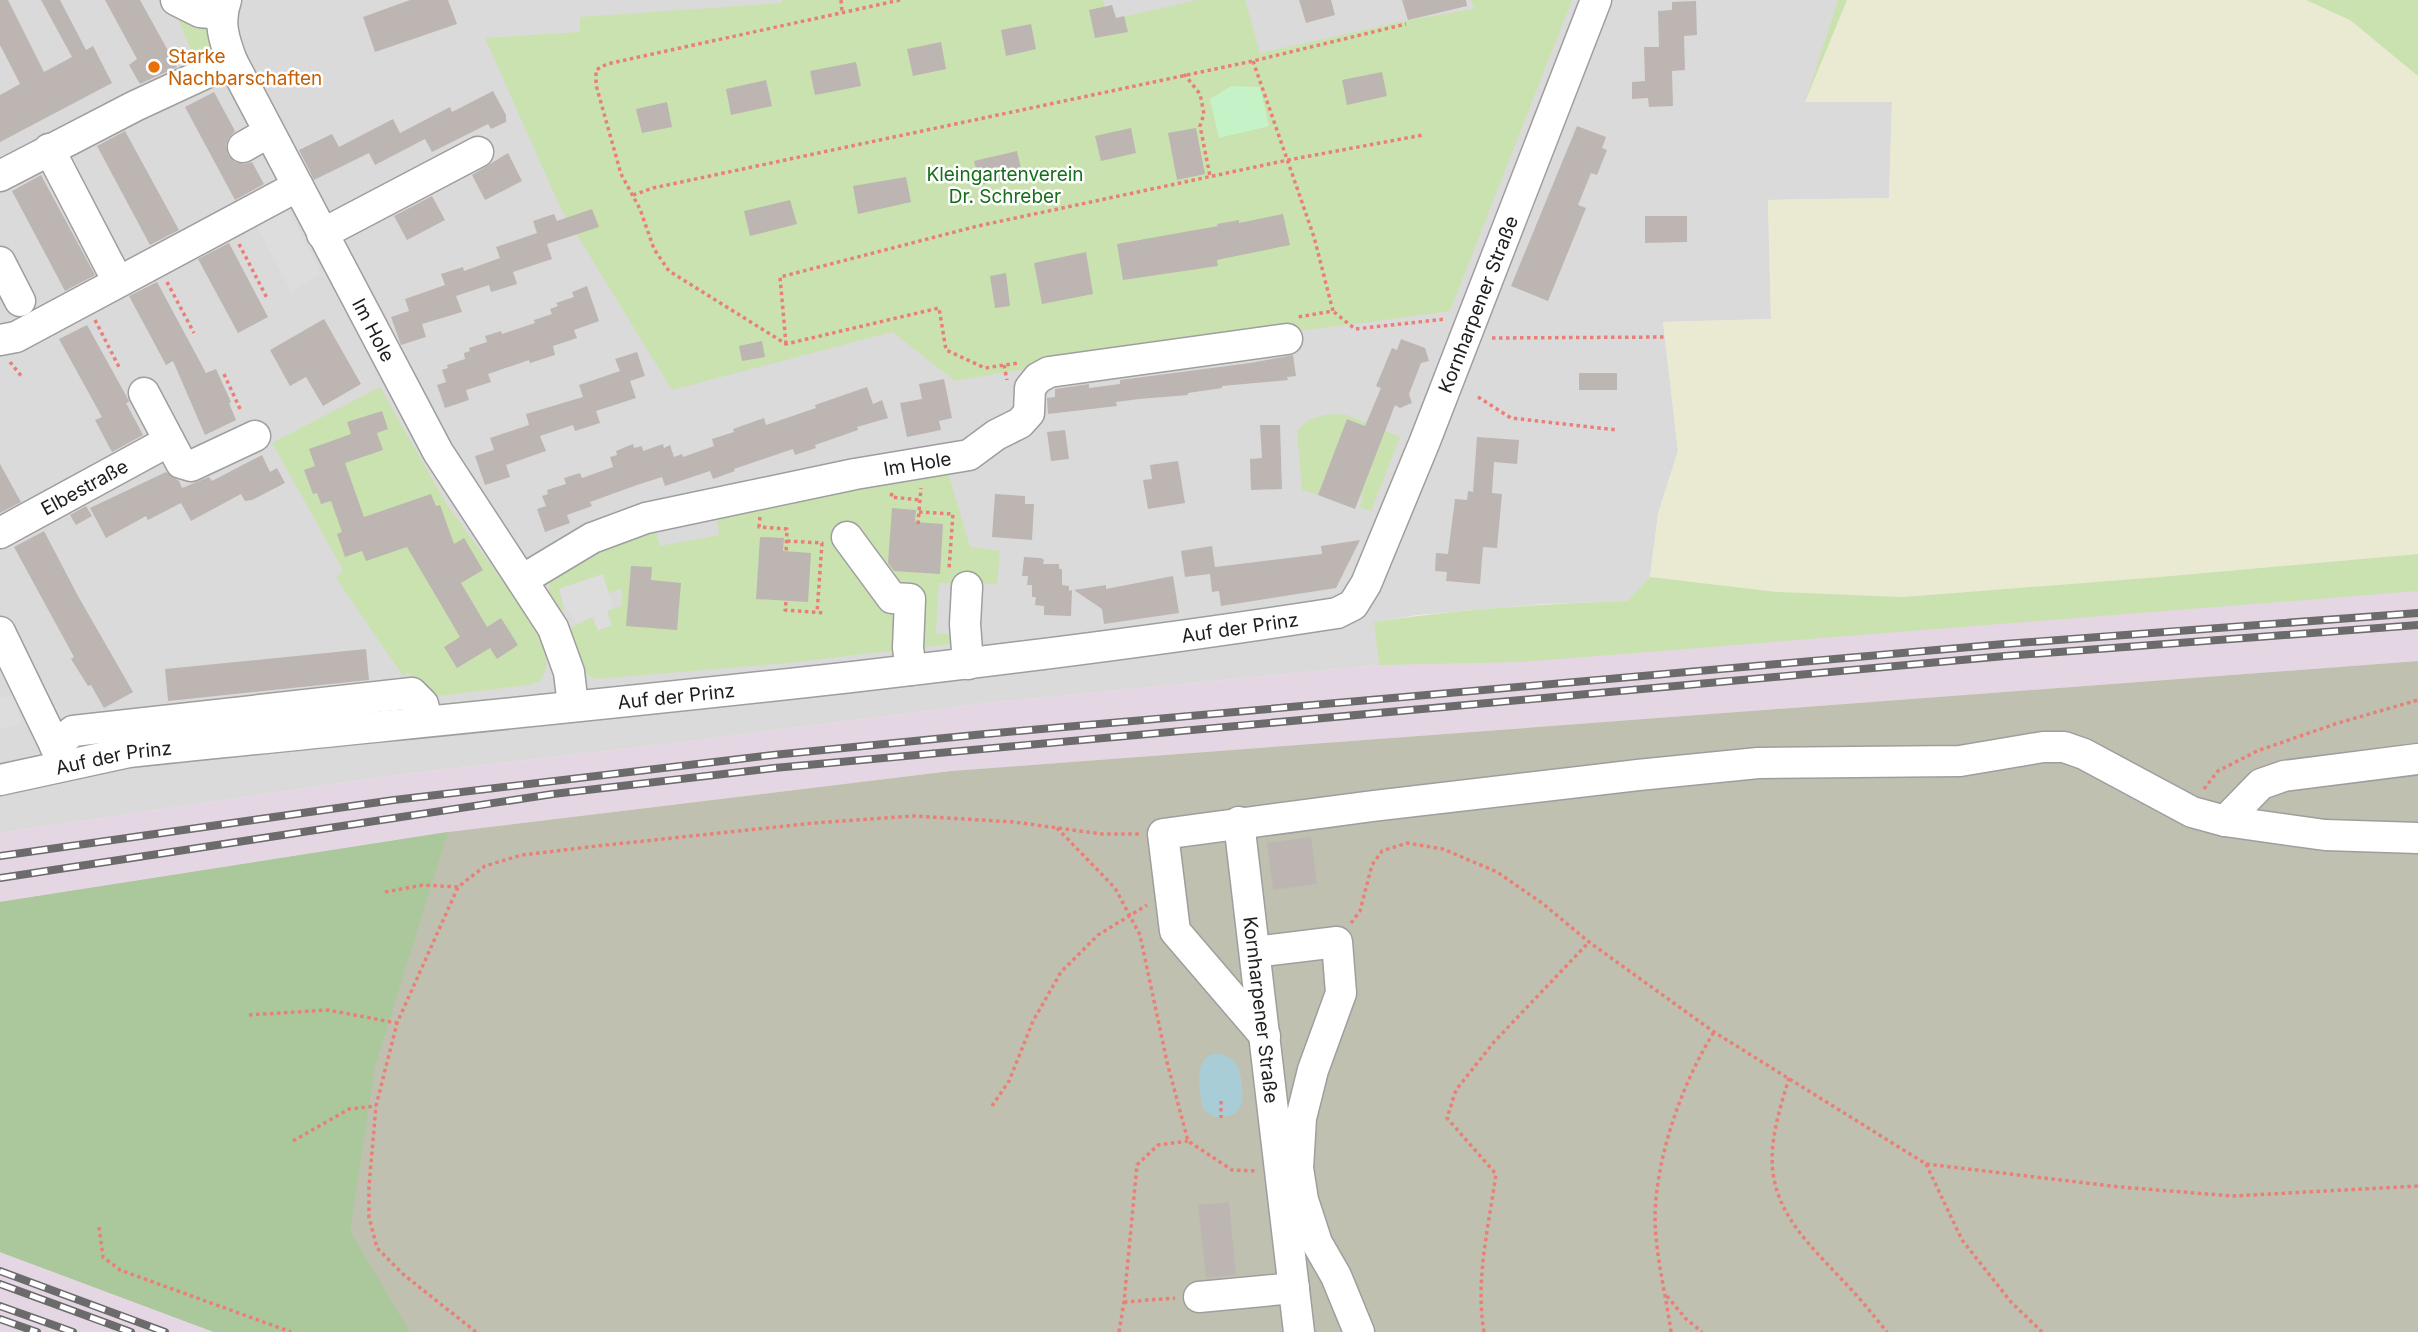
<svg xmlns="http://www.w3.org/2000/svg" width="2418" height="1332" font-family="Inter,sans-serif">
<rect width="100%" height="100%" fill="#ede9e4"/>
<polygon fill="#dbdada" points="0,0 1838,0 1806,102 1892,102 1889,198 1768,200 1771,319 1663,322 1678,451 1658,514 1650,577 1627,601 1543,604 1417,615 1375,622 1379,665 987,703 685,742 389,776 0,833"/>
<g fill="#e5d6e3">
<polygon points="2418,589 2418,661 951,771 448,832 0,902 0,833 389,776 685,742 987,703 1379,665"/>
<polygon points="0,1252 214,1332 0,1332"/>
</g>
<polygon fill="#c0c0b0" points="2418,661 2418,1332 214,1332 0,1252 0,902 448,832 951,771"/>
<polygon fill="#e9ead1" points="1847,0 2306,0 2350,20 2418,76 2418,554 2160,577 1903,597 1777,592 1650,577 1658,514 1678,451 1663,322 1771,319 1768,200 1889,198 1892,102 1805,102"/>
<g fill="#cae2af">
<path d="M782,0H1103L1109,20L1197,0H1245L1260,53L1409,20L1474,9L1471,0H1572L1450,311C1348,326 1246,336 1144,350C1081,359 1018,370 955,381L892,332L672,390L561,209L485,38L580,32V17L782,3Z"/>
<polygon points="1838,0 1847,0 1805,102"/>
<polygon points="2306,0 2418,0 2418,76 2350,20"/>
<polygon points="174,10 209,22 211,52 198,66"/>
<polygon points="380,387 447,505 529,617 541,638 547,657 545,672 540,681 529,685 430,697 408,672 403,676 336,578 343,570 272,443"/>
<path d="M1332,414L1347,415L1400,437L1371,511L1359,507L1363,497L1360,496L1384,433L1347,419L1318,495L1302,490L1297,432C1305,419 1317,416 1332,414Z"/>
<path d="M948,472L970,547L1000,551L997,584L939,583L936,633L960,636L959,643L787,663L595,679L585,673L569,629L592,617L598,631L612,625L607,611L621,606L622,588L609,593L602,574L559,589L564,609L560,613C552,599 545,592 552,576L604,548L655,530L660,546L719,535L717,517Z"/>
<path d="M2418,554V591L1520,662L1379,665L1374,622C1458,609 1542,604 1627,601L1650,577L1777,592L1903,597L2160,577Z"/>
</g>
<polygon fill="#abc89d" points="448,832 375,1067 350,1231 410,1332 214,1332 0,1252 0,902"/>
<polygon fill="#c5f3c7" points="1231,86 1260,87 1269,126 1219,138 1210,99"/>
<g fill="#ddd">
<polygon points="285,204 322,274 291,291 254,221"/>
<polygon points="603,574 613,608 607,611 612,625 598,630 593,617 577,623 565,609 559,589"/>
<polygon points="15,695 22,724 0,729 0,698"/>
</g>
<path fill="#a9cdd6" d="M1213,1054C1235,1053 1240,1067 1242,1086C1244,1109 1239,1117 1215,1117L1203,1109C1200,1091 1193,1061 1213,1054Z"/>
<g fill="#bdb5b1">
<polygon points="0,0 8,0 44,72 72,57 41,0 60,0 86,50 93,46 112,83 0,142 0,95 20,84 0,45"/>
<polygon points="105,0 140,0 177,67 140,84 129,65 137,59"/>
<polygon points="410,0 448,0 457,24 375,52 363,17"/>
<polygon points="1299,0 1331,0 1335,15 1306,23"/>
<polygon points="1402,0 1466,0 1467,6 1408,20"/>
<polygon points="1696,1 1697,35 1684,36 1685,70 1672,71 1673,106 1649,107 1648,98 1632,99 1632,82 1645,81 1644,47 1659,47 1658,11 1672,10 1672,2"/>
<polygon points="1112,5 1116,18 1124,16 1128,32 1095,38 1089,10"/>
<polygon points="1031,24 1036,49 1006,56 1001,30"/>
<polygon points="941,42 946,69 913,76 907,49"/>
<polygon points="856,62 861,86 815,95 810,71"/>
<polygon points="1382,72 1387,96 1347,105 1342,80"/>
<polygon points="766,80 772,106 731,115 726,89"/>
<polygon points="493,91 506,115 506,122 491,129 488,124 432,152 425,139 375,165 369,153 314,180 299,150 332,134 339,147 393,119 400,133 450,107 452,112"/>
<polygon points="214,92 235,131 228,139 226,146 228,155 235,162 244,164 252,162 264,184 235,200 185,107"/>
<polygon points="667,102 672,127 642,133 636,109"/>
<polygon points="1577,126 1606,137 1602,148 1607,150 1597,175 1591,173 1578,205 1586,208 1548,301 1511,286"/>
<polygon points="1131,128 1136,153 1101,161 1095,136"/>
<polygon points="1196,128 1205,174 1177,180 1168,133"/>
<polygon points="125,131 179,230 150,245 97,146"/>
<polygon points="1017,151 1023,177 980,185 974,161"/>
<polygon points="508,153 522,181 485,200 472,175"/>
<polygon points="41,175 95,275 65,291 12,191"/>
<polygon points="906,177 911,202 858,214 853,186"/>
<polygon points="432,196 445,220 407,240 394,216"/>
<polygon points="790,200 797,224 750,236 744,211"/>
<polygon points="592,209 599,227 547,244 552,259 513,272 517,284 491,292 489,285 456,296 462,312 422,324 426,337 401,345 391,317 409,311 405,299 445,285 441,274 463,267 464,271 500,258 496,247 537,233 533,221 554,214 557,221"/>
<polygon points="1283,214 1290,245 1217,260 1218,266 1123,280 1117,244 1218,226 1217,224 1239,220 1239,223"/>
<polygon points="1645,216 1687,216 1687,242 1645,243"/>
<polygon points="229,243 268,317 238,333 198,259"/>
<polygon points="1086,252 1093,294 1042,304 1034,263"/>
<polygon points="1006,273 1010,306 995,308 990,276"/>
<polygon points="157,282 206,373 216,369 231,402 229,403 236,420 205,435 173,361 166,365 129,296"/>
<polygon points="587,286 599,321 574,330 577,338 553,346 555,355 530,363 529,360 488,374 491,382 466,390 469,400 445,408 437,385 446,382 442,370 448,368 447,365 465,359 464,353 470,351 469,348 487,342 485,336 501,331 502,334 535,323 534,320 552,314 550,309 558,306 556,303 574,297 572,292"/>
<polygon points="324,319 361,384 323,406 306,377 290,386 270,350"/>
<polygon points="87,325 128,399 129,402 126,403 143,435 112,452 95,420 102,417 59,339"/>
<polygon points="1401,339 1425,348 1429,361 1421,363 1409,394 1412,403 1400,408 1395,405 1355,509 1318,495 1347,419 1365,426 1381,388 1376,386 1392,348 1397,350"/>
<polygon points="762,341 765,357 742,361 739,346"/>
<polygon points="637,352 645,376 630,381 636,398 596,411 600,423 575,431 573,425 540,436 546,451 506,465 510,477 485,485 475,456 494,450 490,438 529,425 526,414 583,397 579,385 620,371 615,359"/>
<polygon points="1293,355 1296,376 1287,377 1288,380 1222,386 1222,388 1188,393 1188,395 1139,399 1116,402 1117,406 1048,414 1047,398 1055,397 1055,389 1089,384 1089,388 1120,384 1120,380 1250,363"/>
<rect x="1579" y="373" width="38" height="17"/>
<polygon points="944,379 952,418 939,421 941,430 907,437 900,403 922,399 919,384"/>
<polygon points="867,387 873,404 882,400 888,418 857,427 858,430 815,445 816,448 795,455 793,449 734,469 735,471 713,479 710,471 665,486 662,477 637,485 590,502 592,506 567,515 570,523 545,532 537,509 546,506 542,496 548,494 547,490 566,484 564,478 580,473 582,478 613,467 610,457 617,455 616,451 633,444 634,448 642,446 643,451 663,444 664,448 670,445 674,457 682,454 683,457 714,446 712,439 734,432 733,429 764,418 766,425 816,408 815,405"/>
<polygon points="382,411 388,429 377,433 383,450 345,463 364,517 431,494 436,506 440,505 454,544 464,538 483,570 461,583 487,627 501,618 518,645 497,659 490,648 457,668 444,647 460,637 407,547 366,561 362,551 345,557 337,534 342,532 331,501 321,504 317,493 313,494 304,470 315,466 309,449 351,434 347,422"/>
<polygon points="1260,425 1280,425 1282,489 1251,490 1250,459 1262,458"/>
<polygon points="1065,430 1069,459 1051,461 1047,432"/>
<polygon points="1477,437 1519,440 1517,464 1494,462 1492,493 1502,494 1497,548 1483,547 1480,584 1446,581 1447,572 1435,571 1436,553 1448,554 1455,499 1467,500 1468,491 1473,492"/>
<polygon points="262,455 270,472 277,468 285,483 252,500 245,501 241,494 191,521 181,503 148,520 146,516 106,538 90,508 166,472 179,481 182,488 209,477 212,481"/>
<polygon points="1178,461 1185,503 1148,509 1143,480 1152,479 1150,465"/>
<polygon points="0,464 21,502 0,513"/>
<polygon points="995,494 1025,496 1025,504 1034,504 1032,540 992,537"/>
<polygon points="86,506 92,516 76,525 70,515"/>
<polygon points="892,508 916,510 915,522 943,524 940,574 894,571 888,563"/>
<polygon points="44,531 78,596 133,692 104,708 91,685 88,686 71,659 74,657 14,547"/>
<polygon points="760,537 784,538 783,551 811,553 808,602 756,599"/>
<polygon points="1360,540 1336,588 1221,606 1219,591 1212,592 1210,574 1185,577 1181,551 1212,546 1215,567 1322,554 1321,546"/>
<polygon points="1024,557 1041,558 1044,560 1043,564 1059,564 1059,569 1062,569 1062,585 1069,586 1069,591 1072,590 1071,616 1044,615 1044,606 1035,605 1036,597 1032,597 1032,585 1027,585 1028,576 1022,576"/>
<polygon points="631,566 652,567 651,580 681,583 677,630 626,626"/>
<polygon points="1173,576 1179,613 1104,624 1102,609 1074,590 1106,585 1106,589"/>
<polygon points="366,649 369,680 168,701 165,669"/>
<polygon points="1311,837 1317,884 1273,890 1267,843"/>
<polygon points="1229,1202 1236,1275 1206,1278 1198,1205"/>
</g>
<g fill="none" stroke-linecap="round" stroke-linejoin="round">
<defs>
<g id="minor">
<polyline points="176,0 200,12 221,14"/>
<path id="s1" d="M232,61L438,452L553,628L569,672L573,706"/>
<polyline points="243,147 269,132"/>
<polyline points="49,149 114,274"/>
<path d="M0,176L135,106L232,61C224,40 218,22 226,0"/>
<polyline points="322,234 478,152"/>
<polyline points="0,262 20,301"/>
<polyline points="0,340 16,337 298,186"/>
<polyline points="144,393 181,463 191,466 255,436"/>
<path id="s2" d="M0,533L169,441"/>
<polyline points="847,537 892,598 910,599 908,648 911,670"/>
<path id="s3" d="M522,580L592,538L646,518L855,474L969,455L996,435L1020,423L1029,413L1030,388L1038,378L1049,372L1287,339"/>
<polyline points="967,587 965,624 968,664"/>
<polyline points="0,632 64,764"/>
<polyline points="55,746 73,731 412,693 423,704 427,721"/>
<path id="s4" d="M0,780L129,752C532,710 937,675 1337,613L1353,605L1366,584L1425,441L1596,0"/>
<polyline points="2225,821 2261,784 2284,776 2418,759"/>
<path id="s5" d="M1239,822L1299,1332"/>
<polyline points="1255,952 1337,942 1341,993 1313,1070 1301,1118 1298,1168 1303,1200 1317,1243 1336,1276 1359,1332"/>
<polyline points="1265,1036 1175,931 1163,834 1373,806 1638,775 1758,763 1960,761 2043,747 2064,747 2084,754 2192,812 2225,821 2325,835 2418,838"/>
<polyline points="1199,1297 1294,1288"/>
</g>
</defs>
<use href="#minor" stroke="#9e9e9e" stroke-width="33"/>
<g stroke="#e98078" stroke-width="3.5" stroke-dasharray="3.5 3.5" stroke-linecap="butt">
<polyline points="841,0 842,12"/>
<polyline points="900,0 607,64 596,70 596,85 621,174 640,209 654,249 669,271 786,344 939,308 946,350 985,368 1018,363"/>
<polyline points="1253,61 1314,237 1333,311 1298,317"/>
<polyline points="1184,74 1200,94 1204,114 1200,126 1210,176"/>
<polyline points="633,195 653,188 1253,61 1406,24"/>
<polyline points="239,244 267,298"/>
<polyline points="167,282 194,333"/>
<polyline points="1334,312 1355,329 1446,319"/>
<polyline points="95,320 120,369"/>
<polyline points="1492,338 1665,337"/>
<polyline points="786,344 780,277 978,226 1288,160 1423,135"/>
<polyline points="10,362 22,377"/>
<polyline points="1004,365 1007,380"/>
<polyline points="224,374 241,411"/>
<polyline points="1478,397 1511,418 1617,430"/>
<polyline points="892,493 891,497 920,500"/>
<polyline points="919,512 953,514 949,569"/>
<polyline points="760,517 759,527 787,529 786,554"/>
<polyline points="918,524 921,488"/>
<polyline points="787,541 822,543 817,613"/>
<polyline points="786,602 785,610 824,613"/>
<polyline points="2204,789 2218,771 2257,751 2335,724 2418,700"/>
<polyline points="1057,828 1115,888 1140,935 1167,1062 1188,1141 1232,1170 1258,1171"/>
<polyline points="385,892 423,885 458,887"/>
<polyline points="1351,923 1360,911 1372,865 1382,851 1407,843 1443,849 1497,872 1542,903 1589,942 1714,1032 1926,1164 2120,1187 2233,1196 2418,1186"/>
<polyline points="249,1015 328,1010 397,1023"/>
<path d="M1789,1078C1780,1108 1769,1141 1773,1173C1779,1219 1815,1250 1845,1283C1860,1298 1873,1315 1887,1332"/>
<polyline points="1221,1101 1221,1118"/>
<polyline points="992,1106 1009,1081 1033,1021 1061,972 1098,935 1147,905"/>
<polyline points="293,1141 349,1109 376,1106"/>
<polyline points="1926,1164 1962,1240 2011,1302 2042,1332"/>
<polyline points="99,1227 103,1257 120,1270 291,1332"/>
<polyline points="1667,1296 1685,1318 1702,1332"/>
<polyline points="1124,1302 1175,1298"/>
<polyline points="476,1332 404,1275 377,1248 369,1217 369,1186 376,1106 397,1023 458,887 485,866 522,855 597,846 814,823 914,816 1014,822 1102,834 1140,834"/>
<polyline points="1119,1332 1124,1302 1137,1165 1158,1145 1188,1141"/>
<path d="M1484,1332C1475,1280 1489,1225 1496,1174L1447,1118L1456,1090L1494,1042L1589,942"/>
<path d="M1671,1332C1666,1295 1656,1258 1655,1220C1655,1159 1682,1083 1714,1032"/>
</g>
<use href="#minor" stroke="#fff" stroke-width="30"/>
<defs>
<g id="rail">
<polyline points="0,856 394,800 773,755 985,734 2004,644 2418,613"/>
<polyline points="0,878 553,794 774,768 2005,656 2418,625"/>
<polyline points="0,1271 165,1332"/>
<polyline points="0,1284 131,1332"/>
<polyline points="0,1306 73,1332"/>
<polyline points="0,1319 37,1332"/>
</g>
</defs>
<use href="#rail" stroke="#6b6b6b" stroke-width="8"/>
<use href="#rail" stroke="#fff" stroke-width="5" stroke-dasharray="16" stroke-linecap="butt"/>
</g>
<circle fill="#e8710a" stroke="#fff" stroke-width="2.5" cx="154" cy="67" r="7"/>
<g text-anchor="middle" stroke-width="5" stroke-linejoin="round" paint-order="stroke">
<g font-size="19" fill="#c56008" stroke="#fff" text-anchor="start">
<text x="168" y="63">Starke<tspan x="168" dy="22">Nachbarschaften</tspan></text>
</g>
<g font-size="19" fill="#186e1c" stroke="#fff">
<text x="1005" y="181">Kleingartenverein<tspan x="1005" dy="22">Dr. Schreber</tspan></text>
</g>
<g font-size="19" fill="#1d1d1d" stroke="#fff">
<text dy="7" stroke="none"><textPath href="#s4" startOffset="1692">Kornharpener Straße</textPath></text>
<text dy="7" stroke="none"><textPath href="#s1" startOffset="304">Im Hole</textPath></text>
<text dy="7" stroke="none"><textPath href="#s3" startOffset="416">Im Hole</textPath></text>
<text dy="7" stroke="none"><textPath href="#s2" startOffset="96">Elbestraße</textPath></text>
<text dy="7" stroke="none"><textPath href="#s4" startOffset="1250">Auf der Prinz</textPath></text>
<text dy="7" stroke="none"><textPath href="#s4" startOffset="682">Auf der Prinz</textPath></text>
<text dy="7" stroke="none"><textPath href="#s4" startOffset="116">Auf der Prinz</textPath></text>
<text dy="7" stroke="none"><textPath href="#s5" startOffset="189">Kornharpener Straße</textPath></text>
</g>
</g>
</svg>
